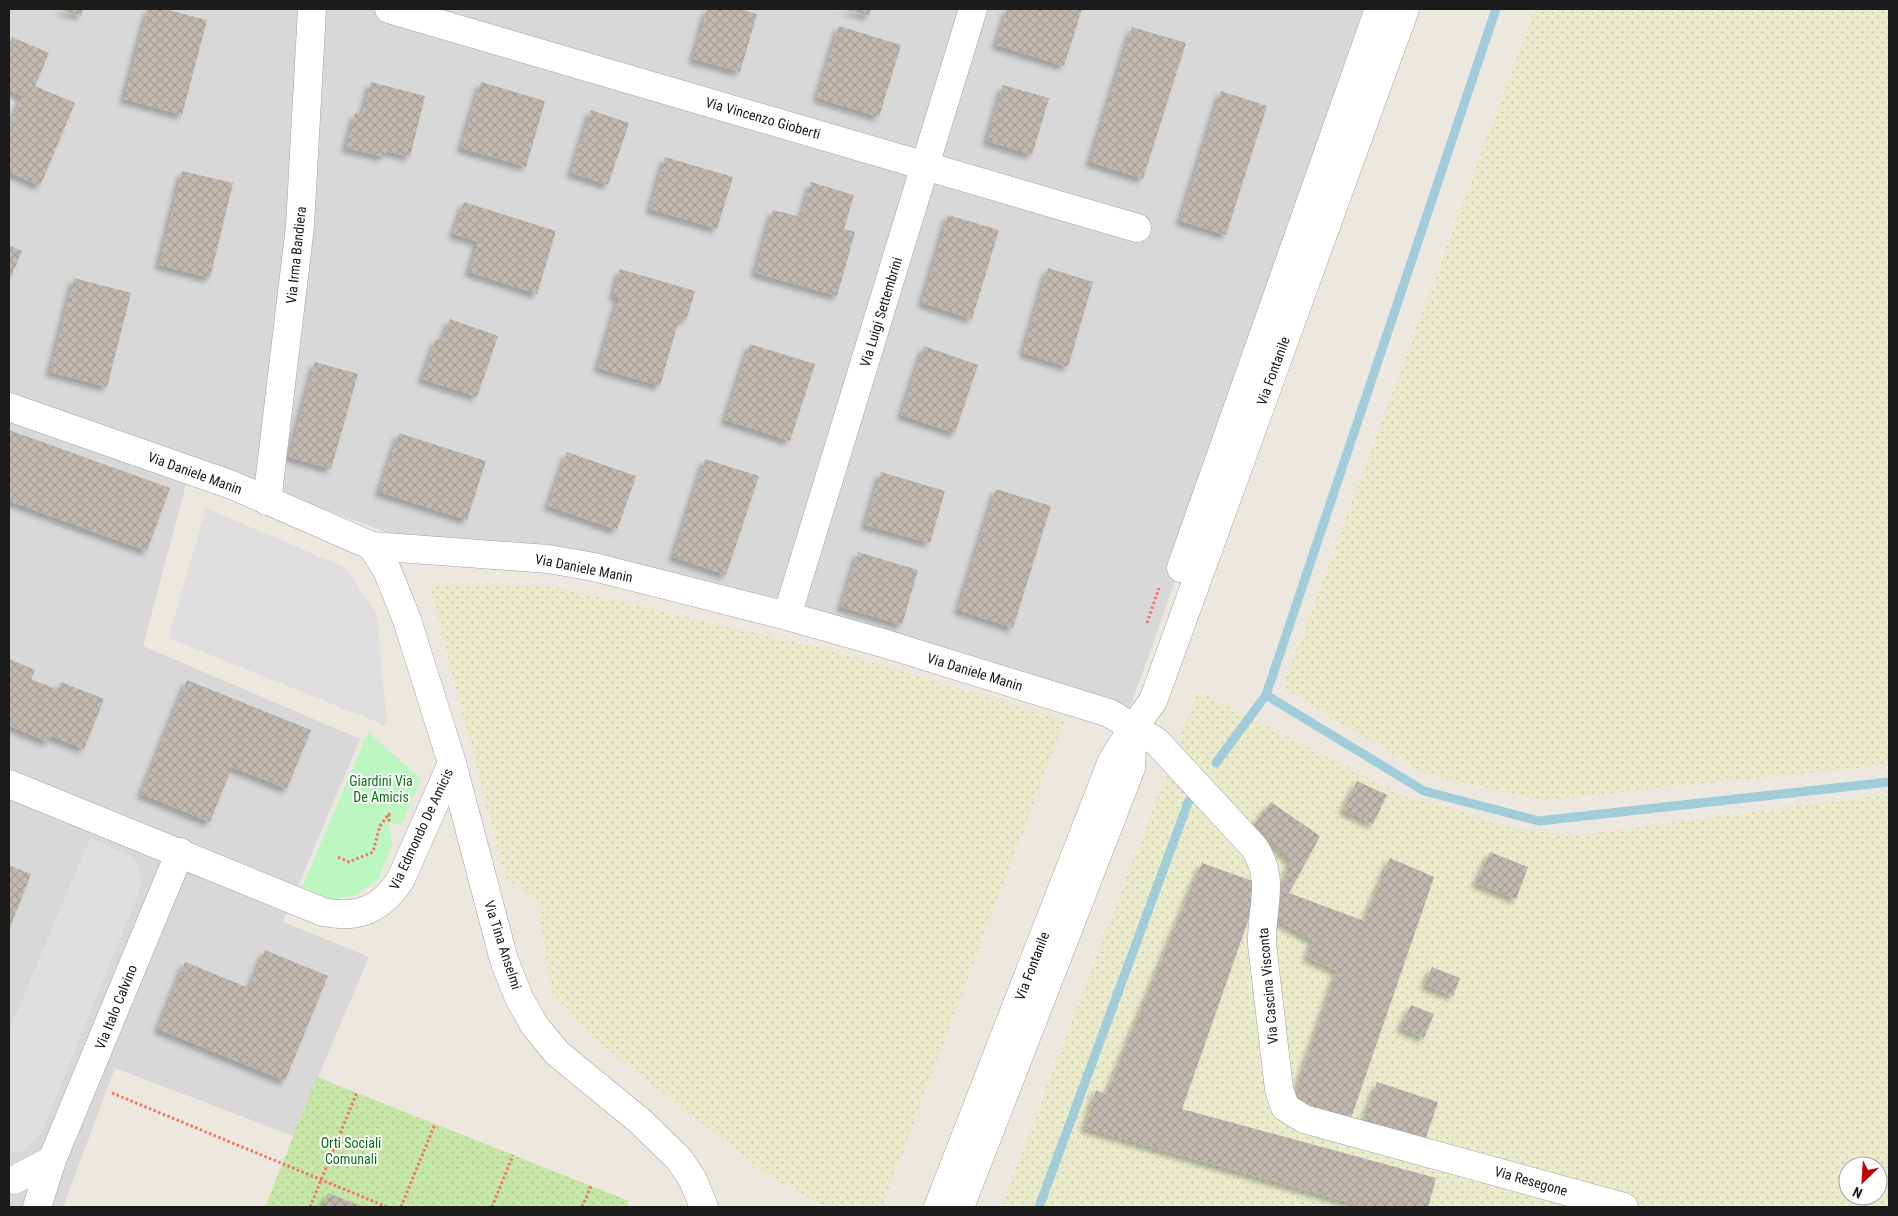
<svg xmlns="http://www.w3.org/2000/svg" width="1898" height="1216" font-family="'Roboto Condensed',sans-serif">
<defs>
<pattern id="farmland-dots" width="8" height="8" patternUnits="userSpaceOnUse" patternTransform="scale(1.25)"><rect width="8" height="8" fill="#e9ebcb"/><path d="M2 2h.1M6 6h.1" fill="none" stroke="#c7c9ae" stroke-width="1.8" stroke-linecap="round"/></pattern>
<pattern id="garden-dots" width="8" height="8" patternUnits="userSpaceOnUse" patternTransform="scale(1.25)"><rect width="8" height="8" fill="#c6e7a6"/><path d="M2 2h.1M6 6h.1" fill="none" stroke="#aac68e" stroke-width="1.8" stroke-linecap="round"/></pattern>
<pattern id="building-cross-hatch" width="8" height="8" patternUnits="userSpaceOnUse" patternTransform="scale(1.25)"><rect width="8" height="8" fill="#c1b8b0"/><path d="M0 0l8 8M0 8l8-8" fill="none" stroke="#a59e97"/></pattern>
<filter id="shadow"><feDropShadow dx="-4.5" dy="4.5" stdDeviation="2.5" flood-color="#0004"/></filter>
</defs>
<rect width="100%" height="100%" fill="#ece8e0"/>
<polygon fill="#d9d8d8" points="9,9 1378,9 1130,708 779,598 487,540 395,535 192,462 143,646 360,739 283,922 369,957 293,1136 115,1068 63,1207 9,1207"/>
<g fill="url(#farmland-dots)" fill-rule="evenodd">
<polygon points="1535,9 1889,9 1889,765 1542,800 1426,774 1283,688"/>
<polygon points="429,583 550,586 834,651 1065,720 882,1207 825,1207 772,1178 602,1045 551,991 538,903 505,877"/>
<path d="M1198,691L1402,795L1453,808L1495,823L1529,831L1580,835L1889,794V1207H1001ZM1848,1166H1878V1196H1848Z"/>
</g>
<polygon fill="#bcf7c1" points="368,732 421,779 402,824 389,823 392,846 378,880 355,895 333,900 302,887"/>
<polygon fill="url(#garden-dots)" points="317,1077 629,1201 626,1207 265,1207"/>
<g fill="#dfdfdf">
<polygon points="206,508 346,568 377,614 387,726 168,638"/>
<polygon points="90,838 135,858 142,884 41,1134 21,1152 9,1152 9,1031"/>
</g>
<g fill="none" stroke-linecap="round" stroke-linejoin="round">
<g stroke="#a1cdda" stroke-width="9">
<polyline points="1266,695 1424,791 1539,821 1889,782"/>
<polyline points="1216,763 1266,695 1496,9"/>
<polyline points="1039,1207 1189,800"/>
</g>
</g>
<g fill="url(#building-cross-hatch)" filter="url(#shadow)">
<polygon points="58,9 83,9 81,16"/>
<polygon points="148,9 164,9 207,20 182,115 124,99"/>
<polygon points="707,9 739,9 757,14 740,72 693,59"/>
<polygon points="844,9 871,9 869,16"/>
<polygon points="1007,9 1082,9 1064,66 996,45"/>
<polygon points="839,26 901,45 879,117 817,98"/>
<polygon points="1132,27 1186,43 1143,179 1090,162"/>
<polygon points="12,37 49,53 35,86 75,103 40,186 9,172 9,128 22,96 9,90 9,45"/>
<polygon points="371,82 425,96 410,157 386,151 384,157 346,148 355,113 362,115"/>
<polygon points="481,82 545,101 526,167 461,148"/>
<polygon points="1003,85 1049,98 1032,155 987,141"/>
<polygon points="1221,91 1267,106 1226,235 1180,221"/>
<polygon points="591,110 629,123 608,185 571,173"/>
<polygon points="665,157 733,177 717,229 650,209"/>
<polygon points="182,171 233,183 210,278 159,265"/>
<polygon points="811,182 854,195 844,229 855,232 837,296 755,273 773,210 801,217"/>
<polygon points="464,202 556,231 537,294 469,272 478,242 453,234"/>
<polygon points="948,215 999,230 972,319 922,303"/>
<polygon points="9,245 22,251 9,281"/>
<polygon points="1048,268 1093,282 1068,367 1023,353"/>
<polygon points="620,269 695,291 686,321 679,319 660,386 598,368 619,297 613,296"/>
<polygon points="74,278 131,293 107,387 50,372"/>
<polygon points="450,319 498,336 477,397 422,379 436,339 442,341"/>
<polygon points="750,344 815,364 790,441 725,420"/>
<polygon points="924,346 978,365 955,433 901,415"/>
<polygon points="315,362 358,374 331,469 289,457"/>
<polygon points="9,430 170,488 147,551 9,501"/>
<polygon points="399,433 486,461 467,520 379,492"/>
<polygon points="567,452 636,476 617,530 548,506"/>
<polygon points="705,459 759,476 726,575 673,557"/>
<polygon points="881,472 945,491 930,543 865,525"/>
<polygon points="996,489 1051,506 1013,628 958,610"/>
<polygon points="858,552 918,570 902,625 841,607"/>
<polygon points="9,659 35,670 31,679 58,690 61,682 104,699 84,749 51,736 48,742 9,726"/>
<polygon points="187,680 311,730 287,789 232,767 210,822 141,794"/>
<polygon points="1357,781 1387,795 1373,824 1343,810"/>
<polygon points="1271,802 1320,836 1289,893 1364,921 1390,858 1434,877 1349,1124 1290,1108 1337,971 1307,957 1313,940 1271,917 1291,861 1254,825"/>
<polygon points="1490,852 1528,867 1516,899 1476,883"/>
<polygon points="1202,863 1261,884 1182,1109 1436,1178 1428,1207 1365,1207 1085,1128 1096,1090 1106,1095"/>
<polygon points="9,865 31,874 9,930"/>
<polygon points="265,950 328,976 285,1081 158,1029 185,962 249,988"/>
<polygon points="1432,967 1460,978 1453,996 1425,985"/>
<polygon points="1411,1005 1434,1014 1424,1038 1401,1028"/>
<polygon points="1377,1082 1438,1102 1424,1143 1363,1123"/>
<polygon points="328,1193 364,1207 322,1207"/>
</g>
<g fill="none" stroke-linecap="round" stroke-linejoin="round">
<defs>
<g id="minor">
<polyline points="389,9 1137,228"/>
<path d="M9,407L232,485L372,546L548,559L594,567L787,616L886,644L1109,713L1157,742L1254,847C1276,880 1261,907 1262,944L1279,1089L1285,1107L1304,1119L1624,1207"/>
<polyline points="267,501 300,226 312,9"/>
<polyline points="372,546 387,570 407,620 452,763 504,960 519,998 535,1026 557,1053 640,1121 679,1159 693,1180 704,1207"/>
<polyline points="787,616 973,9"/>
<path d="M9,784L323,912C358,919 381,910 401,879L452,763"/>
<polyline points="14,1180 52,1160"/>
<polyline points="37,1207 52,1160 180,852"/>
</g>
<g id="tertiary">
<polyline points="1181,568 1379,9"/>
<polyline points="938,1207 1112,761 1131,731"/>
<polyline points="960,1207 1131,768 1133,728 1153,701 1405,9"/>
</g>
</defs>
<use href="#minor" stroke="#a2a2a2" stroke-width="29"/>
<use href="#tertiary" stroke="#a2a2a2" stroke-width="29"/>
<g stroke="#f67667" stroke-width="3" stroke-dasharray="2.5 2.5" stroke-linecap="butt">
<polyline points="1147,623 1159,588"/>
<polyline points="338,857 349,862 373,852 380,826 389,814 389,823"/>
<polyline points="112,1093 387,1207"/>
<polyline points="310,1207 357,1092"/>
<polyline points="401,1207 435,1124"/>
<polyline points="492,1207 513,1155"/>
<polyline points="582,1207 591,1186"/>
</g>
<use href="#minor" stroke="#fff" stroke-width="28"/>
<use href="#tertiary" stroke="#fff" stroke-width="28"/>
</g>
<g text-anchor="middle" stroke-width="4" stroke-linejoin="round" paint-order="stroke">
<g font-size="14" fill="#1b1b1b" stroke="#fff">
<text transform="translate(763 118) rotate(16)" y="5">Via Vincenzo Gioberti</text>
<text transform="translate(296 255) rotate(-84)" y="5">Via Irma Bandiera</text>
<text transform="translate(881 312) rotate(-73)" y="5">Via Luigi Settembrini</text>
<text transform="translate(1273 371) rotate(-70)" y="5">Via Fontanile</text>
<text transform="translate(195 473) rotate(20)" y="5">Via Daniele Manin</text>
<text transform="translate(584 568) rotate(11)" y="5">Via Daniele Manin</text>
<text transform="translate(975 672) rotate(17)" y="5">Via Daniele Manin</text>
<text transform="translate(421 829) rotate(-65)" y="5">Via Edmondo De Amicis</text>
<text transform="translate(503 945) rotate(72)" y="5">Via Tina Anselmi</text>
<text transform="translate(1032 966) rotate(-69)" y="5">Via Fontanile</text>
<text transform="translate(1268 986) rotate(-95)" y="5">Via Cascina Visconta</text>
<text transform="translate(116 1007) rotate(-68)" y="5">Via Italo Calvino</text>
<text transform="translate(1531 1181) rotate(16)" y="5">Via Resegone</text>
</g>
<g font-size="14" fill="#0d7416" stroke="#fff">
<text x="381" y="786">Giardini Via<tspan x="381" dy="16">De Amicis</tspan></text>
<text x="351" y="1148">Orti Sociali<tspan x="351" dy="16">Comunali</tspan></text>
</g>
</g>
<rect width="1898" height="1216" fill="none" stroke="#1b1b1b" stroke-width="20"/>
<g transform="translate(1863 1181) rotate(205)"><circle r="24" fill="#ffffff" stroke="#a4a4a4"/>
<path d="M0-4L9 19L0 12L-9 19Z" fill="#c10404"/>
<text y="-8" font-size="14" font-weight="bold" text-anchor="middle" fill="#1b1b1b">N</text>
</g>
</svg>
